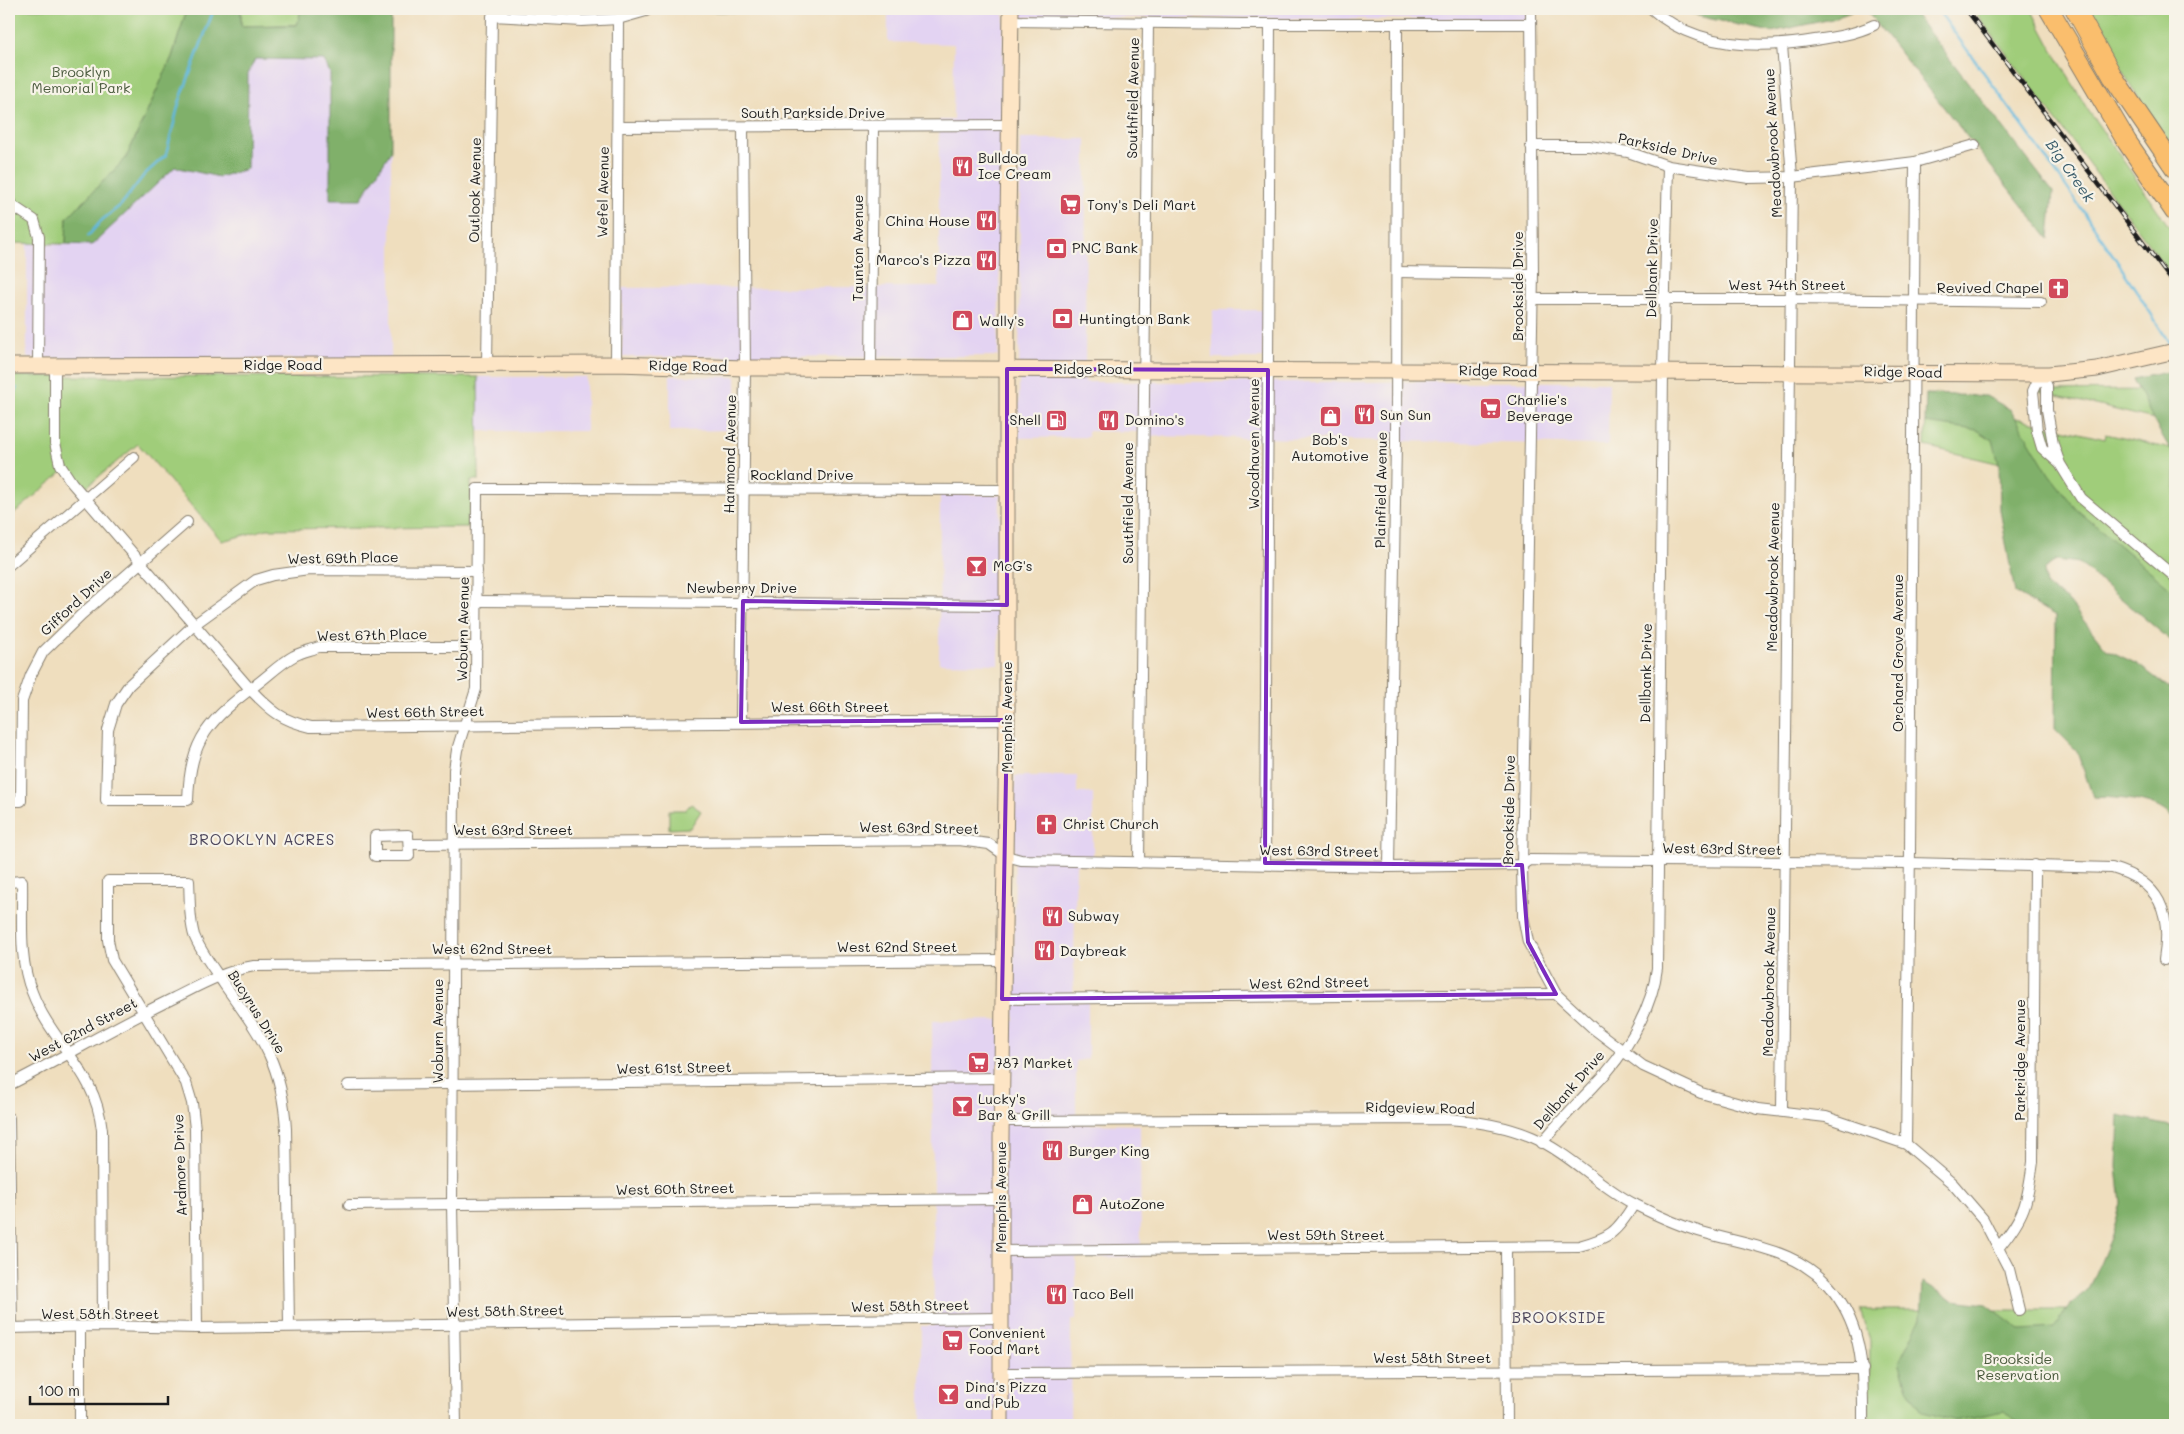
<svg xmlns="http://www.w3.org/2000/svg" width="2184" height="1434" font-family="Mali,sans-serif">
<rect width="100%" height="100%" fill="#f7f3e8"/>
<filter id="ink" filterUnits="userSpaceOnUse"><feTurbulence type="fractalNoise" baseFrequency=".02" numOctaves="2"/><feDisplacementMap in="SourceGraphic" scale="10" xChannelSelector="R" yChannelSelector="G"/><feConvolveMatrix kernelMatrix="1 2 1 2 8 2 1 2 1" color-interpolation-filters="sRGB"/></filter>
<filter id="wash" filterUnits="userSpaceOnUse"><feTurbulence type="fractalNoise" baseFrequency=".0096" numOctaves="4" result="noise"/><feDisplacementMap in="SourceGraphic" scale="20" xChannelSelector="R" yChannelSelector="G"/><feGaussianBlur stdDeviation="1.12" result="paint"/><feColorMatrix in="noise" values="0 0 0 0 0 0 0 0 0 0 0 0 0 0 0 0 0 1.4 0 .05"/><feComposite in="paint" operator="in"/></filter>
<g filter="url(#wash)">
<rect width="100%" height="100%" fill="#efdebe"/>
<g fill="#e3d3f2">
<polygon points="836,9 1004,9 998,356 622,357 622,288 939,287 939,120 953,120 954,44 888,42 888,14 836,13"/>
<polygon points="1021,9 1527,9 1527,20 1021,17"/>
<polygon points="254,59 324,59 330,73 330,199 361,199 391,151 391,359 27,358 27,244 92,245 175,167 219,177 247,169 248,74"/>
<polygon points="1020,139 1086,139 1085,382 1609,382 1608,445 1149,436 1148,432 1088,431 1088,437 1019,438"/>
<rect x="1213" y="310" width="50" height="48"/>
<polygon points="670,376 736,377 736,430 670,431"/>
<polygon points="478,377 586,377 586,431 479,431"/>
<polygon points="940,494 1000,495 998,664 939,663"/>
<polygon points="1015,776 1077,776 1077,793 1093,793 1093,864 1076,864 1073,1002 1088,1001 1088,1059 1076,1061 1076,1124 1140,1125 1141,1257 1076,1258 1076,1320 1071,1320 1070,1425 921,1425 921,1326 934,1326 932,1021 1014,1020"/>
</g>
<g fill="#a0cd7a" stroke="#5e744b">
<polygon points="9,9 187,9 172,57 126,158 67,218 66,244 9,243"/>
<polygon points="241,9 391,9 391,22 241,26"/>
<polygon points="660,9 836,9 836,13 661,11"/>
<polygon points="1973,9 2031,9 2056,56 2088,110 2175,235 2175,279"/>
<polygon points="2084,9 2170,9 2175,19 2175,150 2150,116"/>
<polygon points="9,376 478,377 479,480 471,480 471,527 267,529 222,541 138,444 83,490 68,467 9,518"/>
<polygon points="2152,390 2171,423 2036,391"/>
<polygon points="1932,398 2105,439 2106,434 2175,450 2175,620 2030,471 1925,446 1926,402"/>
<polygon points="691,804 701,811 690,828 669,829 669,810 685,810"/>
<polygon points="1860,1310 2175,1310 2175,1425 1869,1425 1870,1341"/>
</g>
<g fill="#80b06a" stroke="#4e6643">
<polygon points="187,9 241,9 241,26 297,25 301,9 391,9 391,151 361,199 330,199 330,73 324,60 255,59 248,74 247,169 219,177 175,167 92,245 66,244 67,218 126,158 172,57"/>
<polygon points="1685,9 1859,9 1832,19 1771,32 1693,15"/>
<polygon points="1865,9 1911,9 2053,192 2049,239"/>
<polygon points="2172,371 2175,382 2175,457 2157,427 2133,379"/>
<path d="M1926,394L1986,396L2011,410L2049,474L2076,509L2175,592V644L2079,563L2056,560L2044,570L2046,586L2069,602L2106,649L2137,664L2175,692V822C2161,798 2118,798 2093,797L2077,751L2055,729L2056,616L2015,593L2000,510L1999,464L1993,440L1977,430L1925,423Z"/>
<polygon points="2119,1115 2175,1127 2175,1425 2021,1425 2005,1411 1953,1421 1923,1413 1907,1388 1899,1362 1921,1318 1923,1282 1953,1300 1987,1304 2021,1330 2053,1328 2071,1304 2089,1290 2111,1238 2121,1203 2117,1167"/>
</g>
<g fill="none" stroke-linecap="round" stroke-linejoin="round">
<g stroke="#60b8dd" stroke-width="2.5">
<path d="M1937,9C2018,119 2100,229 2171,346"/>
<polyline points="88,236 102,220 121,205 144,175 166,155 179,103 214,9"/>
<polyline points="9,402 17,388"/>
</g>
</g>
</g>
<g filter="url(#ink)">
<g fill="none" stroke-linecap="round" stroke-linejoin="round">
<defs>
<g id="minor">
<polyline points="1531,9 1533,274 1522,865 1523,916 1528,942 1556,994 1594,1029 1643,1066 1701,1093 1758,1109 1826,1117 1906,1144 1952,1183 1983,1219 2009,1269 2019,1310"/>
<path d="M1652,9C1696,49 1760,49 1815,40C1836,37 1855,34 1874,25"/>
<polyline points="1011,21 1244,24 1531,24"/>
<polyline points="1782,45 1792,177 1782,1110"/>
<polyline points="618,127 1009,125"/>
<polyline points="1531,146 1589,146 1628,152 1668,166 1749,178 1792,177 1915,162 1975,145"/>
<polyline points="9,199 13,206 34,220 39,237 38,366"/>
<polyline points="1397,272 1533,274"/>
<polyline points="1533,299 1790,299 2041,302"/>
<polyline points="487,364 492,16 582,21 618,19 646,11"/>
<polyline points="616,364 618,19"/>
<path d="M55,366V443L60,465L72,483L250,689C270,710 282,721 311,727L1007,720"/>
<polyline points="871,368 873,127"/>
<polyline points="2060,464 2042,448 2037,431 2033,391 2041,374 2047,386 2047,410 2053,444 2060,464 2081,498 2175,577"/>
<polyline points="9,565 134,457"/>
<path d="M477,571L309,570L273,575L256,580L195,624L129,685L116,704L108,730L106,800H188C190,737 210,720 257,684C269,675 281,663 294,656C301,652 311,650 319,647H477"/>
<polyline points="477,601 1007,605"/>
<polyline points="741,722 745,368 743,127"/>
<polyline points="9,801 21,801 22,701 31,675 43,652 82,614 187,522"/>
<polygon points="408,835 409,856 375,856 375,836"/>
<path d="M409,844L959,840L989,844L1006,856L1021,860L1389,867L1522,865L1529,860L1910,863L2112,868C2160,882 2172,912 2164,960"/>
<polyline points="1139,863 1148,23"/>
<polyline points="1265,863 1270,24"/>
<polyline points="1389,867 1396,442 1397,24"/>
<path d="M9,882L22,881C23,917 18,958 32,992C52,1045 96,1070 102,1130L103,1326"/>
<polyline points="1002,999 1556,994"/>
<path d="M9,1085C64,1057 118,1025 174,998C200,985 225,971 254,966L1003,960"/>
<polyline points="348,1085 1001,1078"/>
<polyline points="9,1118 12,1328"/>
<path d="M1001,1121L1447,1119C1475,1121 1506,1126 1532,1137C1568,1152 1601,1188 1636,1205C1654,1214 1673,1223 1692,1229C1743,1246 1798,1246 1834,1292C1865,1332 1863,1377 1863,1425"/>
<path d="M1542,1143C1558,1122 1576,1105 1594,1086C1624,1056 1652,1011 1657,968L1663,371L1668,166"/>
<polyline points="1906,1144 1910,851 1915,162"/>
<polyline points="349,1205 1001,1199"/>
<polyline points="1506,1247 1507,1425"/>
<path d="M1999,1247C2026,1214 2027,1203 2033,1162L2035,865"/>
<path d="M1001,1251L1579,1246C1610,1238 1617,1232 1634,1204"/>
<polyline points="80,1327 80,1425"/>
<polyline points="9,1328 103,1326 197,1328 1001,1318"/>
<path d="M197,1328L195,1129L192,1103L186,1083L112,960L108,940V881H189C190,899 189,918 194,935C200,951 214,969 224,984C261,1036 282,1062 286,1129L289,1325"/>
<polyline points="1001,1373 1863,1369"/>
<polyline points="456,1425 452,1205 454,770 457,750 476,689 477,489 1007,490"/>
</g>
<g id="secondary">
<polyline points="9,366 616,364 745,368 2049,374 2097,369 2175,351"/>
<polyline points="1001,1425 1001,1138 1007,720 1007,292 1011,9"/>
</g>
<g id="motorway">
<polyline points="2049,9 2127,142 2175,212"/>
<polyline points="2075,9 2113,77 2175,168"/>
</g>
</defs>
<use href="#minor" stroke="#867d6d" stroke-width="12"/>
<use href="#secondary" stroke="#867d6d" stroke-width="17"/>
<use href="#motorway" stroke="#867d6d" stroke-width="21"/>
<use href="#minor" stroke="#fff" stroke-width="10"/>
<use href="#secondary" stroke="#fde5c5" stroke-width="15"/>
<use href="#motorway" stroke="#fabe6d" stroke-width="19"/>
<defs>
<polyline id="rail" points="1966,9 2175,285"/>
</defs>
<use href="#rail" stroke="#1c1c1c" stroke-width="4.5"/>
<use href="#rail" stroke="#f7f3e8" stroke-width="2.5" stroke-dasharray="8" stroke-linecap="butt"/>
</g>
</g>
<path fill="none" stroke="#7b2cbf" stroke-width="4" stroke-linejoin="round" d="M1007,369L1268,370L1265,863L1522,865L1528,942L1556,994L1002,999L1007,720L741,722L743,601L1007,605Z"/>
<defs>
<symbol id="restaurant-square" viewBox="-11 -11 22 22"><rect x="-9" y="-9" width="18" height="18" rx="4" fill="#d1495b" stroke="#f7f3e8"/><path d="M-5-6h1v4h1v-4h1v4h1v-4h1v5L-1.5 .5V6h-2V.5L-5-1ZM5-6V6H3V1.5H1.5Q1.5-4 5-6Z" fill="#fff"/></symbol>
<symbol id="supermarket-square" viewBox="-11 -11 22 22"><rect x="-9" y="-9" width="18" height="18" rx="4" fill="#d1495b" stroke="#f7f3e8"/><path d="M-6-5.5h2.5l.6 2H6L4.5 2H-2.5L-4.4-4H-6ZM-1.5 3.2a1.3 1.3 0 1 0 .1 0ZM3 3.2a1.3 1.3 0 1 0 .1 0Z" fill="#fff"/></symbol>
<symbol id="bank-square" viewBox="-11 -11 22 22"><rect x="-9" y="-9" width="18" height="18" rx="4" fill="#d1495b" stroke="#f7f3e8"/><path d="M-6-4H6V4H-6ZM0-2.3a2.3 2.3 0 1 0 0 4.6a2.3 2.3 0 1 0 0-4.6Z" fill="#fff"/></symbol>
<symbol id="church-square" viewBox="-11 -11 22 22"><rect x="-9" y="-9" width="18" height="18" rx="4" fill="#d1495b" stroke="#f7f3e8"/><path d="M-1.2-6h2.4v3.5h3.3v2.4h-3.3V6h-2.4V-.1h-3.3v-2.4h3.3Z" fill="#fff"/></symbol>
<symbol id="shop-square" viewBox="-11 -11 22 22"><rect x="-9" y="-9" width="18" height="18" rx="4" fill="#d1495b" stroke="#f7f3e8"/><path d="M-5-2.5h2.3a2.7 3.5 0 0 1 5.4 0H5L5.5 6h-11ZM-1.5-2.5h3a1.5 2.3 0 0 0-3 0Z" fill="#fff"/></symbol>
<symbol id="fuel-square" viewBox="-11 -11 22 22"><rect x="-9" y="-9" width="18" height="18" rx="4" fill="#d1495b" stroke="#f7f3e8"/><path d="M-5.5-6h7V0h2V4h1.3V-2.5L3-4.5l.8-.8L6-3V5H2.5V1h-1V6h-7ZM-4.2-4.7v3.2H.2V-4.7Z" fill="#fff"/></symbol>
<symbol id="bar-square" viewBox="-11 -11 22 22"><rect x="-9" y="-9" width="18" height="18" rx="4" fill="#d1495b" stroke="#f7f3e8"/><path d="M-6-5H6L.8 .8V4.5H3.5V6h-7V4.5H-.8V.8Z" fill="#fff"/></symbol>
</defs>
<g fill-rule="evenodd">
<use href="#restaurant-square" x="950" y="154" width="25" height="25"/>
<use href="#supermarket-square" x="1058" y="192" width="25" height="25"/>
<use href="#restaurant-square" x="974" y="208" width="25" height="25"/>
<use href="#bank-square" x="1044" y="236" width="25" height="25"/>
<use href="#restaurant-square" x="974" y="248" width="25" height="25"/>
<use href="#church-square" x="2046" y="276" width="25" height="25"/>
<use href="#bank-square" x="1050" y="306" width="25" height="25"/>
<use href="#shop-square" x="950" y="308" width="25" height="25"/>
<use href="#supermarket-square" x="1478" y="396" width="25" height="25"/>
<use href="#restaurant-square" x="1352" y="402" width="25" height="25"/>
<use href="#shop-square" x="1318" y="404" width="25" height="25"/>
<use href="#fuel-square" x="1044" y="408" width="25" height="25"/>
<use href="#restaurant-square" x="1096" y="408" width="25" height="25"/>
<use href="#bar-square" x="964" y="554" width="25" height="25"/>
<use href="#church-square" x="1034" y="812" width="25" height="25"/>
<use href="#restaurant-square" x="1040" y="904" width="25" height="25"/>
<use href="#restaurant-square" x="1032" y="938" width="25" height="25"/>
<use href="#supermarket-square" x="966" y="1050" width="25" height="25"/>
<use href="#bar-square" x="950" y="1094" width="25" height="25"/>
<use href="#restaurant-square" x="1040" y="1138" width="25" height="25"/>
<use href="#shop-square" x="1070" y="1192" width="25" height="25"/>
<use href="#restaurant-square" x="1044" y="1282" width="25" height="25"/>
<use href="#supermarket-square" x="940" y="1328" width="25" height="25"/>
<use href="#bar-square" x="936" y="1382" width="25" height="25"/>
</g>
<g text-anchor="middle" stroke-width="4.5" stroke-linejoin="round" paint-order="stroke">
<g font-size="14" fill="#4a5a3d" stroke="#f7f3e8">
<text x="81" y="77">Brooklyn<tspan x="81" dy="16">Memorial Park</tspan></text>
<text x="2018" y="1364">Brookside<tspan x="2018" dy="16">Reservation</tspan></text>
</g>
<g font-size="14" fill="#1c1c1c" stroke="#f7f3e8">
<text transform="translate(1133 98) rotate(-89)" y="5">Southfield Avenue</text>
<text x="813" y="118">South Parkside Drive</text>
<text transform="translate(1773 143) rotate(-93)" y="5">Meadowbrook Avenue</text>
<text transform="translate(1668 149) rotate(13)" y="5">Parkside Drive</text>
<text transform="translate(475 190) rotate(-89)" y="5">Outlook Avenue</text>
<text transform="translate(603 192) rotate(-89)" y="5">Wefel Avenue</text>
<text transform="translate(858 248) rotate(-90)" y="5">Taunton Avenue</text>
<text transform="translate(1652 268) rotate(-89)" y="5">Dellbank Drive</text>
<text x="1787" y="290">West 74th Street</text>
<text transform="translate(1518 286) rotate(-90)" y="5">Brookside Drive</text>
<text x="283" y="370">Ridge Road</text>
<text transform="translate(688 366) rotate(1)" y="5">Ridge Road</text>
<text x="1093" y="374">Ridge Road</text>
<text transform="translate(1498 371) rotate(1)" y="5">Ridge Road</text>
<text transform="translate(1903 372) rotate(1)" y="5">Ridge Road</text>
<text transform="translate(1254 444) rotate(-90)" y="5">Woodhaven Avenue</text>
<text transform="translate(730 454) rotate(-89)" y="5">Hammond Avenue</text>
<text x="802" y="480">Rockland Drive</text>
<text transform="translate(1381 490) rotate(-89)" y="5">Plainfield Avenue</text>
<text transform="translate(1128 503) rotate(-90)" y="5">Southfield Avenue</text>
<text transform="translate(343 558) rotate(-1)" y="5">West 69th Place</text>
<text transform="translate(1773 577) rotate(-89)" y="5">Meadowbrook Avenue</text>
<text x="742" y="593">Newberry Drive</text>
<text transform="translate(76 602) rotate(-43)" y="5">Gifford Drive</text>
<text transform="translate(463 629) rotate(-89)" y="5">Woburn Avenue</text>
<text transform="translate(372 635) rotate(-1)" y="5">West 67th Place</text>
<text transform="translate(1898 653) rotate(-90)" y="5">Orchard Grove Avenue</text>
<text transform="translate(1646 673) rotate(-89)" y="5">Dellbank Drive</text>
<text x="830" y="712">West 66th Street</text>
<text transform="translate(425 712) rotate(-1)" y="5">West 66th Street</text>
<text transform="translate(1007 717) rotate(-90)" y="5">Memphis Avenue</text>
<text transform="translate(1509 810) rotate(-89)" y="5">Brookside Drive</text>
<text transform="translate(919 828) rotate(1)" y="5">West 63rd Street</text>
<text x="513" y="835">West 63rd Street</text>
<text transform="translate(1722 849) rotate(1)" y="5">West 63rd Street</text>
<text transform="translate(1319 851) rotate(1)" y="5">West 63rd Street</text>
<text x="897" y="952">West 62nd Street</text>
<text x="492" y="954">West 62nd Street</text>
<text transform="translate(1769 982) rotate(-89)" y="5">Meadowbrook Avenue</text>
<text transform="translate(1309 983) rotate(-1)" y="5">West 62nd Street</text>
<text transform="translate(257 1012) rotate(58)" y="5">Bucyrus Drive</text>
<text transform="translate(83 1030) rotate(-28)" y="5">West 62nd Street</text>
<text transform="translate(438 1031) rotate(-90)" y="5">Woburn Avenue</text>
<text transform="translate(2020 1060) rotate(-90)" y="5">Parkridge Avenue</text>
<text transform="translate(674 1068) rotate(-1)" y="5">West 61st Street</text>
<text transform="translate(1569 1090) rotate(-49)" y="5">Dellbank Drive</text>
<text transform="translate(1420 1108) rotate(1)" y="5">Ridgeview Road</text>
<text transform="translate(180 1165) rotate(-92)" y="5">Ardmore Drive</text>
<text transform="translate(675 1189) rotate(-1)" y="5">West 60th Street</text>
<text transform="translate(1001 1197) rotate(-90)" y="5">Memphis Avenue</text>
<text x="1326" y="1240">West 59th Street</text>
<text transform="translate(910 1306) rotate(-1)" y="5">West 58th Street</text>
<text transform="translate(505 1311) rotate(-1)" y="5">West 58th Street</text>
<text x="100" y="1319">West 58th Street</text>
<text x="1432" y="1363">West 58th Street</text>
</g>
<g font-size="14" fill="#1c1c1c" stroke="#f7f3e8" text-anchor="start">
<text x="978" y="163">Bulldog<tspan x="978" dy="16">Ice Cream</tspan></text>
<text x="1087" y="210">Tony's Deli Mart</text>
<text x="970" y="226" text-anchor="end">China House</text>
<text x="1072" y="253">PNC Bank</text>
<text x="971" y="265" text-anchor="end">Marco's Pizza</text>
<text x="2043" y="293" text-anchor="end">Revived Chapel</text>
<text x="1079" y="324">Huntington Bank</text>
<text x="979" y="326">Wally's</text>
<text x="1507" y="405">Charlie's<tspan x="1507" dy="16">Beverage</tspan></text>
<text x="1380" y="420">Sun Sun</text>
<text x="1041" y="425" text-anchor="end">Shell</text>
<text x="1125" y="425">Domino's</text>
<text x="1330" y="445" text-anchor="middle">Bob's<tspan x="1330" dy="16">Automotive</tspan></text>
<text x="993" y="571">McG's</text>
<text x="1063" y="829">Christ Church</text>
<text x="1068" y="921">Subway</text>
<text x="1060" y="956">Daybreak</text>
<text x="995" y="1068">787 Market</text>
<text x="978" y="1104">Lucky's<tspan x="978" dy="16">Bar &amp; Grill</tspan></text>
<text x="1069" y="1156">Burger King</text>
<text x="1099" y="1209">AutoZone</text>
<text x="1072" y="1299">Taco Bell</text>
<text x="969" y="1338">Convenient<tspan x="969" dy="16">Food Mart</tspan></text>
<text x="965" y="1392">Dina's Pizza<tspan x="965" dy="16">and Pub</tspan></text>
</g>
<g font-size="15" font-style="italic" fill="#375a69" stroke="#f7f3e8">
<text transform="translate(2070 171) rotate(55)" y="5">Big Creek</text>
</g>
<g font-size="15" letter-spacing="1" fill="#4f495e" stroke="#f7f3e8">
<text x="262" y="845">BROOKLYN ACRES</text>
<text x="1559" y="1323">BROOKSIDE</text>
</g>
</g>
<rect width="2184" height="1434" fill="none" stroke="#f7f3e8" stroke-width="30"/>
<path d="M30 1396v8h138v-8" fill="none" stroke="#1c1c1c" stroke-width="2.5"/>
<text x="38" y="1396" font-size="15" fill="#1c1c1c" stroke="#f7f3e8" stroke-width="4" paint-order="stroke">100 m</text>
</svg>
